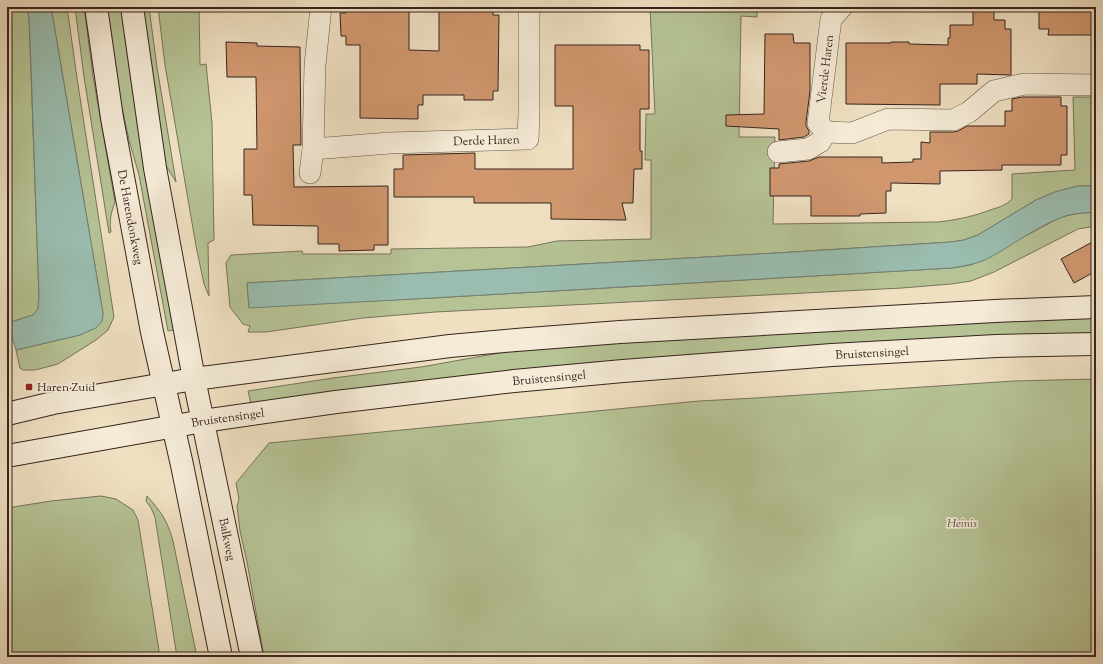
<svg xmlns="http://www.w3.org/2000/svg" width="1103" height="664" font-family="'Sorts Mill Goudy',serif">
<rect width="100%" height="100%" fill="#efe0c2"/>
<filter id="stains"><feTurbulence type="fractalNoise" baseFrequency=".005" numOctaves="4"/><feColorMatrix values="0 0 0 0 .2 0 0 0 0 .09 0 0 0 0 .02 0 0 0 .5 -.17"/></filter>
<radialGradient id="worn" r=".72"><stop offset=".6" stop-color="#630" stop-opacity="0"/><stop offset="1" stop-color="#630" stop-opacity=".3"/></radialGradient>
<g fill="#b6c395" stroke="#76745a">
<polygon points="7,7 27,7 29,18 39,297 38,309 33,315 8,323 7,291 7,140 9,138"/>
<polygon points="51,7 67,7 77,78 114,317 108,330 96,340 58,364 35,370 23,370 20,368 16,350 80,335 102,321 103,313"/>
<path d="M75,7H84L93,76L115,202C111,213 109,221 111,232L109,233L84,77Z"/>
<path d="M105,7H121C135,115 154,222 174,330L168,331L139,175L129,140L114,70Z"/>
<polygon points="141,7 149,7 157,67 176,182 165,164"/>
<polygon points="158,7 199,7 200,65 206,64 212,123 214,240 208,243 209,296 204,284 196,246 165,65"/>
<path d="M650,7H757V17L741,16L739,137H775L773,224L938,222C957,220 975,216 993,209C1000,207 1006,205 1012,199V174L1075,170L1073,97H1096V186H1078L1055,192L1036,200L978,235L964,240L951,242L777,253L247,283L249,307L432,298L952,268L971,265L1061,217L1080,213L1096,212V226L1078,229L994,272L971,281L951,284L902,288L435,312L363,318L266,332H248L250,326L243,324L230,307L226,263L231,255L302,251L303,254H391V249L528,247L557,241L651,239V160H645L646,114H655Z"/>
<polygon points="1096,316 1096,335 251,404 248,391 333,378 421,367 516,350 619,341"/>
<polygon points="1096,379 1096,657 264,657 247,562 240,531 237,506 239,499 236,483 269,443 699,401 756,398 1014,381"/>
<polygon points="101,496 116,499 133,510 138,520 160,657 7,657 7,508 51,501"/>
<path d="M147,496C162,513 167,520 173,541L197,657H177L155,517L151,508L146,501Z"/>
</g>
<g fill="#9abdaf" stroke="#728075">
<polygon points="27,7 51,7 103,313 102,321 96,328 80,335 16,350 8,323 33,315 38,309 39,297 31,66 29,18"/>
<path d="M1078,186H1096V212C1084,213 1071,213 1060,218C1034,228 1012,246 987,259C976,264 964,266 952,268L432,298L249,308L247,283L777,253L951,242L964,240L978,235L1036,200L1055,192Z"/>
</g>
<g fill="#d0976f" stroke="#36251e">
<polygon points="346,7 375,7 375,10 409,9 409,50 439,51 439,7 493,7 493,15 499,15 498,91 493,91 493,100 464,100 464,95 423,95 423,105 418,105 418,119 360,118 360,45 346,45 346,36 341,36 340,13 346,13"/>
<polygon points="973,7 994,7 994,20 1005,20 1005,29 1011,29 1011,75 977,74 977,84 940,84 940,105 846,104 846,43 891,43 891,42 909,42 909,44 948,45 948,38 950,38 950,25 973,25"/>
<polygon points="1039,7 1096,7 1096,35 1048,35 1049,29 1039,29"/>
<polygon points="765,34 793,34 794,43 810,43 810,91 806,122 806,126 809,131 809,134 804,137 779,140 779,129 726,126 726,115 764,114"/>
<polygon points="226,42 257,43 257,46 300,47 301,145 293,145 294,187 388,186 388,245 374,245 374,250 339,251 339,244 318,244 318,226 253,225 252,195 244,195 244,149 257,149 256,77 227,77"/>
<polygon points="555,45 640,45 640,50 649,50 649,109 640,109 640,151 642,151 642,169 634,169 633,203 622,203 626,220 551,219 551,203 474,203 474,197 394,197 394,169 403,169 403,155 475,153 475,169 573,169 573,106 555,106"/>
<polygon points="1022,97 1061,97 1061,106 1067,106 1067,155 1061,155 1061,165 1002,165 1002,170 940,171 940,184 891,183 891,191 886,191 886,213 860,214 860,216 811,216 811,196 770,196 770,168 779,168 779,164 809,161 819,157 882,157 882,163 913,162 913,159 921,159 921,142 930,143 930,132 953,132 958,131 967,126 1005,126 1005,111 1012,111 1012,99"/>
<polygon points="1096,240 1096,271 1074,283 1061,259"/>
</g>
<g fill="none" stroke-linecap="round" stroke-linejoin="round">
<defs>
<g id="street">
<path id="s1" d="M321,7L315,65L313,149L390,143L528,139L529,113V11L531,7"/>
<polyline points="842,7 831,19 818,123 826,132 852,133 888,119 953,120 969,112 994,91 1024,84 1096,85"/>
<polyline points="778,152 808,149 820,142 826,132"/>
<polyline points="310,173 313,149"/>
</g>
<g id="secondary">
<path id="s2" d="M96,7L112,118L152,332L182,465L221,657"/>
<path id="s3" d="M132,7L155,168L194,379L252,657"/>
<polyline points="7,414 53,403 194,379 450,346 516,340 620,332 995,311 1096,307"/>
<path id="s4" d="M7,456L203,421L336,402L514,381L623,371L832,355L996,346L1096,344"/>
</g>
</defs>
<use href="#street" stroke="#645447" stroke-width="22"/>
<use href="#secondary" stroke="#36251e" stroke-width="24"/>
<use href="#street" stroke="#f5ebd7" stroke-width="21"/>
<use href="#secondary" stroke="#f5ebd7" stroke-width="22"/>
</g>
<rect fill="#8f2418" stroke="#f5ebd7" stroke-width="1.5" x="25" y="383" width="8" height="8" rx="2"/>
<g text-anchor="middle" stroke-width="3.5" stroke-linejoin="round" paint-order="stroke">
<g font-size="12" fill="#36251e" stroke="#f5ebd7">
<text transform="translate(825 69) rotate(-83)" y="4">Vierde Haren</text>
<text dy="4" stroke="none"><textPath href="#s1" startOffset="316">Derde Haren</textPath></text>
<text dy="4" stroke="none"><textPath href="#s2" startOffset="213">De Harendonkweg</textPath></text>
<text dy="4" stroke="none"><textPath href="#s4" startOffset="872">Bruistensingel</textPath></text>
<text dy="4" stroke="none"><textPath href="#s4" startOffset="548">Bruistensingel</textPath></text>
<text dy="4" stroke="none"><textPath href="#s4" startOffset="224">Bruistensingel</textPath></text>
<text dy="4" stroke="none"><textPath href="#s3" startOffset="541">Balkweg</textPath></text>
</g>
<g font-size="12" fill="#36251e" stroke="#f5ebd7" text-anchor="start">
<text x="37" y="391">Haren Zuid</text>
</g>
<g font-size="12" font-style="italic" fill="#564c3c" stroke="#f5ebd7">
<text x="962" y="527">Heinis</text>
</g>
</g>
<rect width="1103" height="664" fill="none" stroke="#efe0c2" stroke-width="24"/>
<rect x="8" y="8" width="1087" height="648" fill="none" stroke="#36251e" stroke-width="2"/>
<rect x="12" y="12" width="1079" height="640" fill="none" stroke="#36251e"/>
<rect width="100%" height="100%" filter="url(#stains)"/>
<rect width="100%" height="100%" fill="url(#worn)"/>
</svg>
